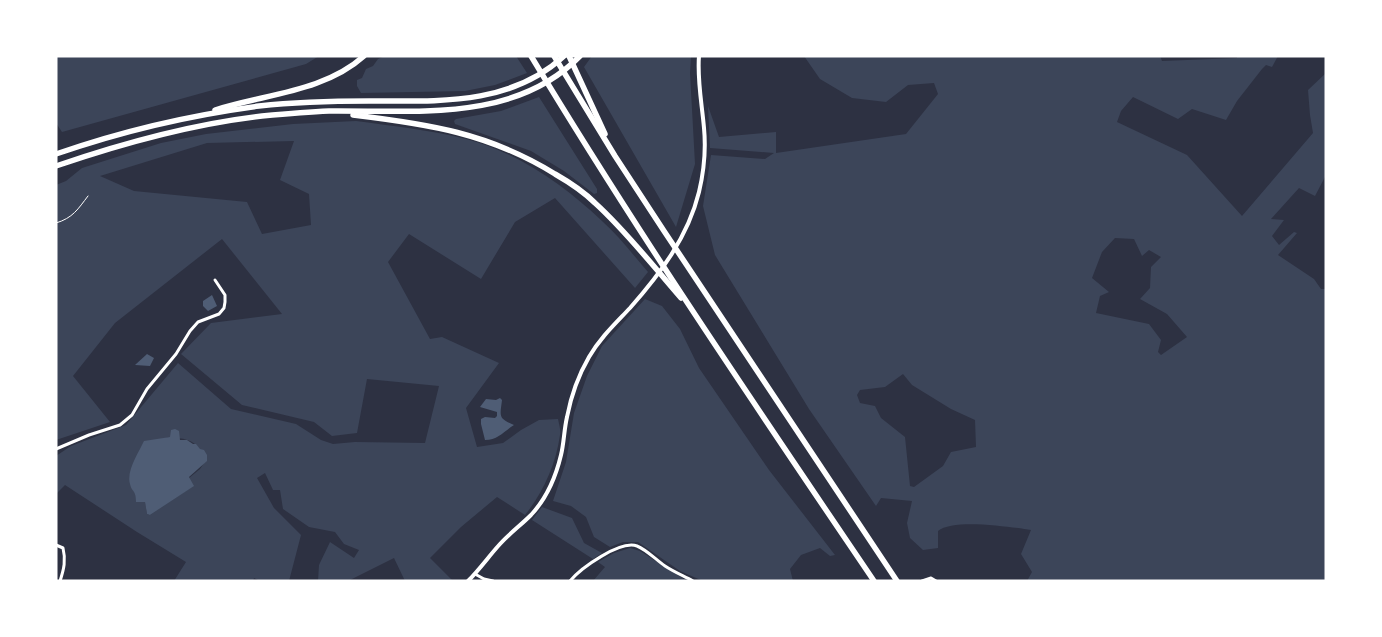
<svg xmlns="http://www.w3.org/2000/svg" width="1382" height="637" font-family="Signika,sans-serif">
<rect width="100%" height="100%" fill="#2d3142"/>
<g fill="#3c4559" fill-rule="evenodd">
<polygon points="56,56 319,56 306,64 62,132 56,123"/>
<polygon points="385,56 516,56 527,73 495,85 465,91 361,93 357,86 357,80 362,78 366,69 373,66 378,59"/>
<polygon points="592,56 691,56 690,73 695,164 676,227 584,67"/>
<path d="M804,56H1160L1162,61L1237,58V56H1278L1272,67L1266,65L1262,69L1237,101L1226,120L1192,109L1178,119L1133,97L1121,111L1117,122L1187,155L1242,216L1313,133L1310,115L1308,90L1326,73V175L1315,196L1299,188L1271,219L1284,220L1272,236L1279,245L1294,232L1297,233L1278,255L1314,279L1321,289H1326V581H1027L1032,572L1021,554L1031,530C1011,527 953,518 938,531V548L923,550L910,538L907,523L912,501L881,498L876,506L809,409L715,255L703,206L711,155L765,159L774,153L710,148L708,106L719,137L776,132V153L906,134L938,94L934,83L908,85L886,102L852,98L820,79ZM1115,238L1134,239L1142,256L1149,250L1161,257L1151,267L1150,288L1140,299L1167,314L1187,337L1161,355L1158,352L1161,340L1149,324L1096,313L1100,296L1109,292L1092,278L1102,252ZM903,374L912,385L951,409L975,420L976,447L951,452L943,466L914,487L910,486L905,437L881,418L875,406L860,403L857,395L860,390L885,387Z"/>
<polygon points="539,97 597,189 597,193 594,194 564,171 531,151 455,124 454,121 456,119 501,111"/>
<path d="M356,121C393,126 430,130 466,139C517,152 564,185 602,221C619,236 633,255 648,272L635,288L555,198L515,222L481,279L409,234L388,262L430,339L442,337L499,363L466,408L477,447L503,443L521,430L539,420L558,419C559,424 561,430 560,435C556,464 543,493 525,515L497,497L461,527L430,558L453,581H405L394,558L348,581H318L319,565L330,542L354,558L359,550L344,544L335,532L309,527L283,509L280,490H273L265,473L257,478L274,508L301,535L289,581H260L254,578L253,581H174L186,562L137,532L65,485L56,494V456L71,446L126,425L178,363L231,409L296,424L321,440L333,444L355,442L425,443L439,386L367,379L357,433L332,436L314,422L242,405L181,354L211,323L282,314L222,239L115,323L73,376L110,422L56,440V185L66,181L82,168L161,143L206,134L293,124ZM294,141L280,180L309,194L311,225L262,234L247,202L134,191L100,176L207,143ZM171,437C176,438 182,438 187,440C199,443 201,453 204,463L200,469L189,478L193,486L150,515L147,514L145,501L136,502V493L166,438Z"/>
<polygon points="645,299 662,306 680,329 699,368 769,470 835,555 830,556 820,548 801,555 790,569 793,581 703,581 680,571 638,542 623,542 610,547 594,537 586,517 571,506 553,501 566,462 574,413 587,376 602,346"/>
<polygon points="542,507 572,518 584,543 602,553 593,559 532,520"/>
<polygon points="630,548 640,551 687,581 593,581 605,567 598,562 614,553"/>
</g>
<g fill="#4f5d75">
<polygon points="212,295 217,306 208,311 203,306 203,301"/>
<polygon points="147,354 154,358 150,366 135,365"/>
<path d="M500,398L502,400C500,417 498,418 514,425C504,431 498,440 485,440L481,424V419L485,417L495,418L497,416V412L480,407L486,399L496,400Z"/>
<path d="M175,429L179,431L180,440H187L193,444H196L200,449L204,450L207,455V461L189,477L194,486L150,515L147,514L145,502H136C136,489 132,493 130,484C126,471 139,452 144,441L170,437L171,430Z"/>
</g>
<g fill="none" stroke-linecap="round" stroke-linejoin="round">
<path stroke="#fff" stroke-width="1" d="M56,223C73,218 78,209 88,196"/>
<g stroke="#fff" stroke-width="3">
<polyline points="56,449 89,435 120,425 132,415 147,389 176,354 190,331 198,322 219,314 224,308 225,302 225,295 215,280"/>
<path d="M56,545L63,548C66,560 64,569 60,581"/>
<polyline points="475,574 484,579 493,581"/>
<path d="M570,581C581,568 620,540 637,546C647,550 656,560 665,566C674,572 684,576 693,581"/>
<polyline points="922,581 931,578 936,581"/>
</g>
<path stroke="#fff" stroke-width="4" d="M468,581C480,569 489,556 500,544C510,533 521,525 531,515C546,499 556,476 561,455C564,443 564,430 567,417C571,396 578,376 589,357C600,338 615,324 630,308C660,274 688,237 699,192C704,171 706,149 704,128C702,104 697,80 699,56"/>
<g stroke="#fff" stroke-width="5.5">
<path d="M531,56C639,235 757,408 874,581"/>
<polyline points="554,56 615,156 664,231 897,581"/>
<polyline points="569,56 605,134"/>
<path d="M215,110C265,94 324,92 364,56"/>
<path d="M353,115C428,124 489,133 555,174C569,182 583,191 595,203C626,231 653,266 681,298"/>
<path d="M56,154C122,131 191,115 259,106C296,102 333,101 369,101C438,101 510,106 564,56"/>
<path d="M56,166C123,143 192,124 262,116C284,114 307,112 329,111C415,110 515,123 580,56"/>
</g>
</g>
<rect width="1382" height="637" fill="none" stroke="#ffffff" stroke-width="115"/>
</svg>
